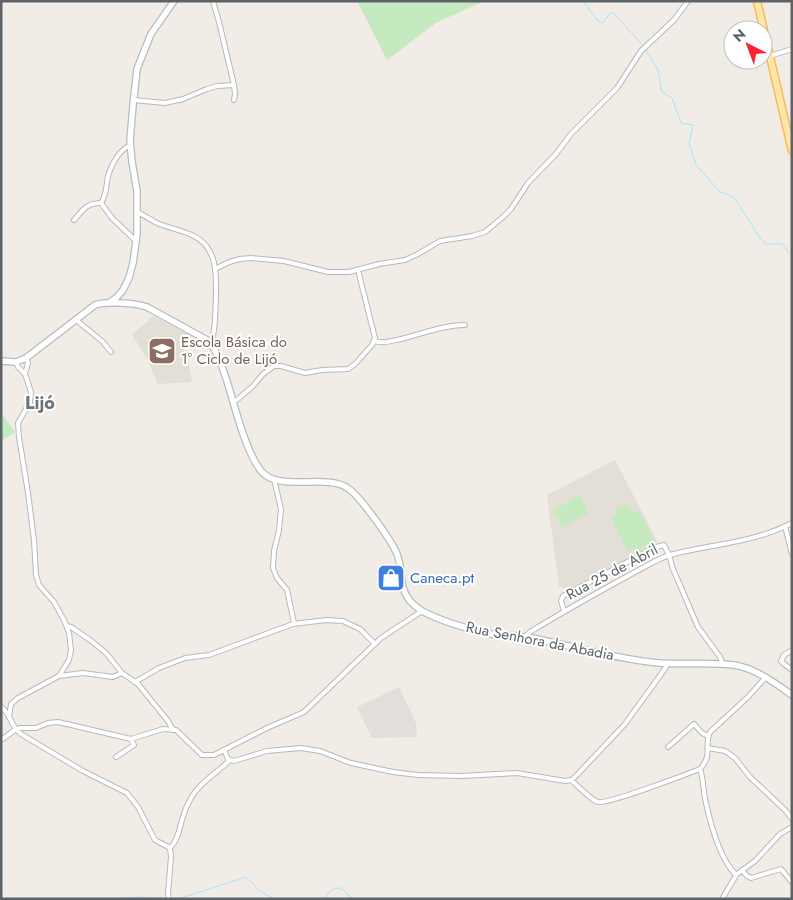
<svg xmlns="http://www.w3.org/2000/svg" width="793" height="900" font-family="Jost,sans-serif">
<rect width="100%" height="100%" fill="#f1ede6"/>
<polygon fill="#e2dfda" points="399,687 416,723 417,737 372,738 357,707"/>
<g fill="#e3dfd6">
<polygon points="153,316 191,336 183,350 189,364 192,382 157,384 156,380 147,358 132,335"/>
<polygon points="615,460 657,541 657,543 566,590 563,590 563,587 559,587 547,495"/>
</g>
<g fill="#c6eac0">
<polygon points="358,1 484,1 436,23 387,60 358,3"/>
<polygon points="5,416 5,418 15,432 1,441 1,417"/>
<polygon points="580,495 589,513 562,527 553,510"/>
<polygon points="627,504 635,513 639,511 655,541 635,551 633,548 628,551 611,518 617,515 614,510"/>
</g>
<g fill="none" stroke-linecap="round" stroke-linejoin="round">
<g stroke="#a7e4ff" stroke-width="1">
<polyline points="583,1 598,21 603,23 610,13 613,13 643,45"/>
<polyline points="646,50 658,70 662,92 672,98 681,123 693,125 689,143 696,165 720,192 727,194 735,199 761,239 766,244 782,244 792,256"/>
<polyline points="112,899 140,897 167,899"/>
<polyline points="178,899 246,877 260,891 274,899"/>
<path d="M326,899C328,890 333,888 341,888L351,897L352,899"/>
</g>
<defs>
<g id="street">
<polyline points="770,56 792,49"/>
<polyline points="234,85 235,94 234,100"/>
<polyline points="133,100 165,103 183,99 207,89 217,86 234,85 219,22 213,1"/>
<polyline points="101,203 112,218 136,241"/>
<path d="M137,212C144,215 151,220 157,223C175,231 201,232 210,252C217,264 216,284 216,298C215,312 216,330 211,344"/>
<path d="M74,220C83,210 86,203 101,203C107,194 106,186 108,176C112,164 118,150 131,145"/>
<polyline points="215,269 229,262 240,259 251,258 284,261 328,272 349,272 379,264 405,260 418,254 440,241 472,236 485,232 503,217 511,209 528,183 556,154 571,134 617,88 641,51 674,20 688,1"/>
<polyline points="75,319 103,342 111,352"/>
<path d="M374,341C383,344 391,341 401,339C421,334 444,325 465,325"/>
<polyline points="25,374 28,363 26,358"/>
<polyline points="233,402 238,399 253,386 263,374 274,366 281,366 305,373 322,370 348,369 355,364 372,345 375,338 358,270"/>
<polyline points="274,479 281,509 279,530 274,551 273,568 277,578 287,590 294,623"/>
<polyline points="785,526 792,554"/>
<polyline points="564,611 561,601 563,596 656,547 664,545 669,555 673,569 698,627 720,657 723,664"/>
<polyline points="67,626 71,627 90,640 106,653 122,673 138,684 168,721 173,730"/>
<path d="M525,637L530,632C561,613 593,595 626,577C638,571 658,558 670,555C711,544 754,543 792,523"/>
<polyline points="792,650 784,655 781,661 784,664 792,670"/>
<polyline points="59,676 83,673 113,677 122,673"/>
<polyline points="135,682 159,668 185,658 209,655 293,624 326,620 343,621 360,629 375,644"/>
<path d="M1,707C11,714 11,727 21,734L83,771L127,793L138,807L155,840L170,848L171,857L168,893L169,899"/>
<polyline points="9,717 11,704 18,698 59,676 69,660 71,650 69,633 64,620 54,602 39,585 36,575 34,540 28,493 19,437 18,423 30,402 31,392 25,374 18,367 16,362"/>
<polyline points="1,740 15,730 20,728 36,728 48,723 58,722 131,739 163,729 176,730 202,755 214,755 267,728 304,712 381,638 422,611"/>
<polyline points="668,747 694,724 702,733 708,736"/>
<polyline points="708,748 725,751 735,758 750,777 786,811 792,819"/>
<path d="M224,750L228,759L234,761L267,751L301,748L320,751L351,763L393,772L418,775L461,776L517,773L565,781L571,780C577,785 591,800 598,802C606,805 687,774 700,769C714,753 703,747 710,732L748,697L765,678"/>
<polyline points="116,757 134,745 131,739"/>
<path d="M700,769C704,780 703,792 706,803C711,826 720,859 736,875"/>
<polyline points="571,780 575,777 625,724 659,677 666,667 667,663"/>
<path d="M170,848C178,840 179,830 182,820C184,812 187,805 191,798C201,781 216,774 230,760"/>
<polyline points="742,870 747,876 751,878 781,869 791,881"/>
<polyline points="722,899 737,874 755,861 780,834 792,827"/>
</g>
<g id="secondary">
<polyline points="110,302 116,298 123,290 129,278 133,263 137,234 137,191 132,162 130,141 133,105 137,69 151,34 174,1"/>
<path d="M1,361L16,362L26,358L95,305C106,301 136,303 147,307L207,340C218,351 222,367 227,381C235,407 245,450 261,471C278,492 325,474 346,487C359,494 391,540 397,554C404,572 397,584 410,601C414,605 417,608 422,611C443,622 468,629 491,634C502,636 514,635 525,637C535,638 546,641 555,643C587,650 618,658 650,662C677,666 706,661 734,665C755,668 775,683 792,695"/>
</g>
<polyline id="primary" points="757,1 792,151"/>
</defs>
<use href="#street" stroke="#b6b9bd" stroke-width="6"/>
<use href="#secondary" stroke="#b7bcc1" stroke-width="8"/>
<use href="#primary" stroke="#ffb751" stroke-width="9"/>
<use href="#street" stroke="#fff" stroke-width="4"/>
<use href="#secondary" stroke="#fff" stroke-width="5.5"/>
<use href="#primary" stroke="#ffe7ac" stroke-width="6"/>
</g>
<defs>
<symbol id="school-square" viewBox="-11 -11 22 22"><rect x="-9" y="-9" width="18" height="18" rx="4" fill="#8d6e63" stroke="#fff"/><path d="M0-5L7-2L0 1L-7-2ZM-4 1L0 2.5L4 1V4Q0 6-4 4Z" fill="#fff"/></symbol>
<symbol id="shop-square" viewBox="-11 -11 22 22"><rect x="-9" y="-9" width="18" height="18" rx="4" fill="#3f7fe0" stroke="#fff"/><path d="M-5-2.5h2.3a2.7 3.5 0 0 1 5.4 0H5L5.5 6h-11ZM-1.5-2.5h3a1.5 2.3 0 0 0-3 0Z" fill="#fff"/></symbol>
</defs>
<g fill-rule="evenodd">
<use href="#school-square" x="146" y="335" width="32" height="32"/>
<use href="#shop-square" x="375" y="562" width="32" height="32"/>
</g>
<g text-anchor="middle" stroke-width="4" stroke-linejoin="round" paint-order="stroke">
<g font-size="15" fill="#785e54" stroke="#fff" text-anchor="start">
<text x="181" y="347">Escola Básica do<tspan x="181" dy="17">1º Ciclo de Lijó</tspan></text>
</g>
<g font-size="15" fill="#5d6367" stroke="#fff">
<text transform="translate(612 572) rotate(-28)" y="5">Rua 25 de Abril</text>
<text transform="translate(540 641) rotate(11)" y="5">Rua Senhora da Abadia</text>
</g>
<g font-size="15" fill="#366cbe" stroke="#fff" text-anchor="start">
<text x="410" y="583">Caneca.pt</text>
</g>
<g font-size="18" font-weight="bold" fill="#6e757a" stroke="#fff">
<text x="40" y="409">Lijó</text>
</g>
</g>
<rect width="793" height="900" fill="none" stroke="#5d6367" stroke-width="5"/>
<g transform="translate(748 45) rotate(318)"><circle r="24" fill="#ffffff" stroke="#bec1c2"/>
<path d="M0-4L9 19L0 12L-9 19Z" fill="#fa232e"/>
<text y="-8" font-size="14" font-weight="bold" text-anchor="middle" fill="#5d6367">N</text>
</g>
</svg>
